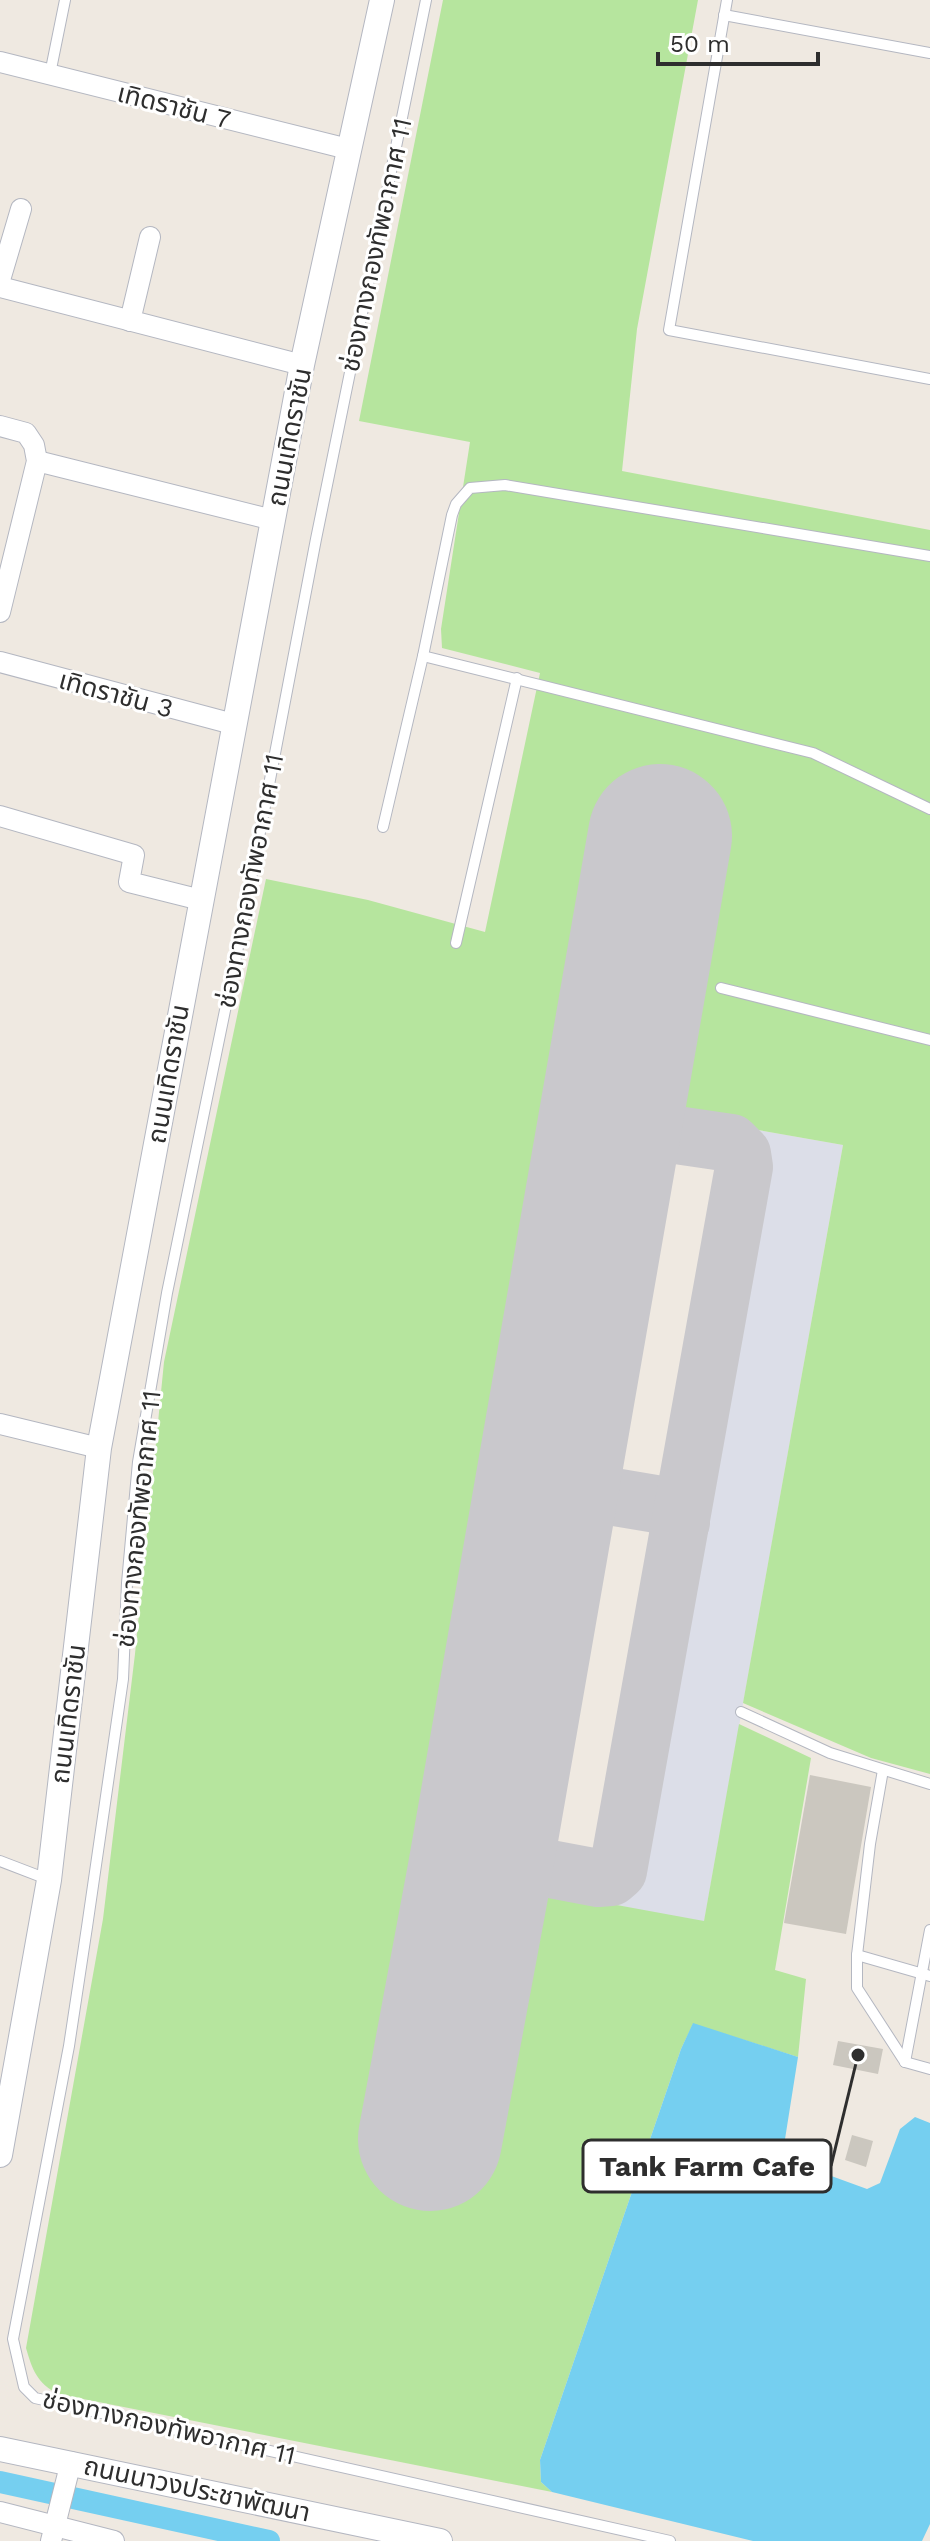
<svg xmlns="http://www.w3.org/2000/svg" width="930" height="2541" font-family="'Work Sans','Noto Sans Thai',sans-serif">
<rect width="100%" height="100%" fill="#efe9e1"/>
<polygon fill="#dcdee8" points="651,1111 843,1145 704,1922 513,1886 522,1846 605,1861 665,1527 580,1511 587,1469 667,1483 723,1171 642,1157"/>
<path fill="#b6e59e" d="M443,0H698L637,329L622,471L930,530V1774L871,1758L743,1703L843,1145L651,1111L700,831L624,816L389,2147L466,2162L513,1886L704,1921L739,1724L811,1758L775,1970L806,1979L798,2057L693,2024L681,2049L540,2460L541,2482L552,2492L58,2394C37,2383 32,2369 26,2348L103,1919L135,1654L164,1362L266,879L368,900L485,932L540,673L442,648L441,629L470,442L359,421Z"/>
<polygon fill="#75cff0" points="693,2023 798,2057 782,2158 867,2189 880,2183 900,2129 915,2117 930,2123 930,2524 922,2541 753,2541 552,2492 541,2482 540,2460 681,2049"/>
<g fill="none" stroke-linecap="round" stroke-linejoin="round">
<polyline stroke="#75cff0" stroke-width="22" points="0,2482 269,2541"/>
<g stroke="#c9c8cc" stroke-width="58">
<polyline points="550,1470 567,1489 662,1505 681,1522"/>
<polyline points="479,1876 497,1863 513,1862 598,1878 611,1877 618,1871 744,1167 742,1154 731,1143 635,1129 628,1126 614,1102"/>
</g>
<polyline stroke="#c9c8cc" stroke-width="144" points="430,2139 479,1876 660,836"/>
</g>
<g fill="#cbc7bf">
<polygon points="810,1775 871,1787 846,1934 784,1923"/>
<polygon points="838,2041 883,2049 878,2074 833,2065"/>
<polygon points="852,2135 873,2141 866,2167 845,2160"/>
</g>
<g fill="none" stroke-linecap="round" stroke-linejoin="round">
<defs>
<g id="service">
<polyline points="426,0 316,539 238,947 167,1293 138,1462 127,1583 123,1679 87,1927 69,2046 13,2339 24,2387 35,2398 670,2541"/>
<polyline points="727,0 669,330 930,379"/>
<polyline points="724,15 930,53"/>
<polyline points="50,74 65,0"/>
<polyline points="930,556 505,485 470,488 456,504 452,515 423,656 813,753 930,809"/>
<polyline points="383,827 423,656"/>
<polyline points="456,943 517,678"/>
<polyline points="721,988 930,1040"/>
<polyline points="741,1712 830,1753 930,1784"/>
<polyline points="883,1770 870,1844 857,1955 857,1988 905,2062"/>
<polyline points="0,1861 47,1879"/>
<polyline points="930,1930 905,2062 930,2069"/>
<polyline points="857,1955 930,1976"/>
</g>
<g id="minor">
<polyline points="0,62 348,149"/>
<polyline points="0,280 21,209"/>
<polyline points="0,287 302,365"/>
<polyline points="130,321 150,237"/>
<polyline points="0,426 26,433 34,445 37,461 0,612"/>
<polyline points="37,461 273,520"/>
<polyline points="0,662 233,724"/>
<polyline points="0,816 134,855 129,882 201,900"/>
<polyline points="0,1424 99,1448"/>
<polyline points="0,2512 114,2541"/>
<polyline points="51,2541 71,2462"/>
</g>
<g id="tertiary">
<polyline points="0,2155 49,1880 99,1448 302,365 382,0"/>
<polyline points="0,2449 440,2541"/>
</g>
</defs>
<use href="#service" stroke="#b4b7c1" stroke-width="12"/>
<use href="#minor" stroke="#b4b7c1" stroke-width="22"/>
<use href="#tertiary" stroke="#b4b7c1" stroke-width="26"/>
<use href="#service" stroke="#fff" stroke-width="10"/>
<use href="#minor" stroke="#fff" stroke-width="20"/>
<use href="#tertiary" stroke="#fff" stroke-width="24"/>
</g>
<g text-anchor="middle" stroke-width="6" stroke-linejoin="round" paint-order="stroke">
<g font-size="26" fill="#2e2e2e" stroke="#fff">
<text transform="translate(174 106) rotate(14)" y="9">เทิดราชัน 7</text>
<text transform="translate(376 245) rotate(-78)" y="9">ช่องทางกองทัพอากาศ 11</text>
<text transform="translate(289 437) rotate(-79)" y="9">ถนนเทิดราชัน</text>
<text transform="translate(116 694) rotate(15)" y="9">เทิดราชัน 3</text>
<text transform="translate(250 881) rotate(-79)" y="9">ช่องทางกองทัพอากาศ 11</text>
<text transform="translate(168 1074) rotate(-80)" y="9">ถนนเทิดราชัน</text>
<text transform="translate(138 1519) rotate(-84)" y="9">ช่องทางกองทัพอากาศ 11</text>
<text transform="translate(68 1714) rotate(-83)" y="9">ถนนเทิดราชัน</text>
<text transform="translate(169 2427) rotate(13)" y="9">ช่องทางกองทัพอากาศ 11</text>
<text transform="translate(197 2489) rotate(12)" y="9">ถนนนาวงประชาพัฒนา</text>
</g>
</g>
<path fill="none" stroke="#2e2e2e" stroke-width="3" d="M858 2055L831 2166"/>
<circle fill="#2e2e2e" stroke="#fff" stroke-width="3" cx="858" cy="2055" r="8"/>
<rect fill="#fff" stroke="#2e2e2e" stroke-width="3" x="583" y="2140" width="248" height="52" rx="8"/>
<g font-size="28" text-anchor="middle" font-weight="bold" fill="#2e2e2e">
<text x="707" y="2176">Tank Farm Cafe</text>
</g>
<path d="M658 52v12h160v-12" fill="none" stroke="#2e2e2e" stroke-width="4"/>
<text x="670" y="52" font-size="24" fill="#2e2e2e" stroke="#ffffff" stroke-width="6" paint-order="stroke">50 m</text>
</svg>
